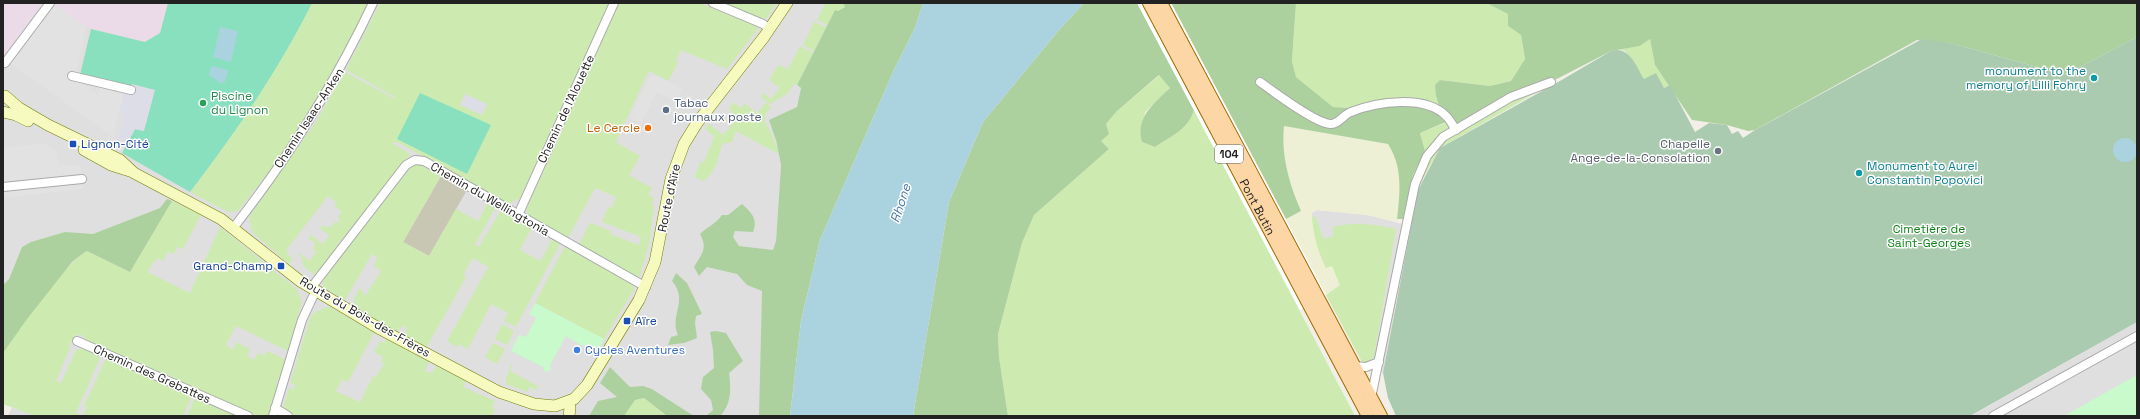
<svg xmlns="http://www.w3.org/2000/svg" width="2140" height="419" font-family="'Space Grotesk',sans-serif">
<rect width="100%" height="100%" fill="#f2efe9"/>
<g fill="#e0dfdf">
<polygon points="44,3 53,3 160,33 168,3 843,3 845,7 835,10 797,85 801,88 797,107 776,140 781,165 776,241 773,250 768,416 694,416 652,389 644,398 635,400 624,416 8,416 12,407 3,404 3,353 27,319 72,262 87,251 22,247 9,279 3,285 3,58"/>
<polygon points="1317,210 1368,215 1410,226 1383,373 1362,362 1334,291 1340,285 1332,266 1326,268 1312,217 1312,213"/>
<polygon points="2137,322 2137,416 1971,416"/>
</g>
<g fill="#ebdbe8">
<polygon points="3,3 44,3 3,58"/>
<polygon points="53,3 168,3 160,33 145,42 86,27"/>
</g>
<polygon fill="#c7c7b4" points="441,176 467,190 429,256 403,242"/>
<polygon fill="#eef0d5" points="1284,126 1388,144 1395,154 1401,184 1397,222 1367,215 1317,210 1312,213 1312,217 1340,285 1326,295 1286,219 1300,211 1291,188 1282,147"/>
<g fill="#cdebb0">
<path d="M312,3H368L341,58L308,114L271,169L238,211L228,212L190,192C236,132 278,71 312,3Z"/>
<polygon points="380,3 610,3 520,198 508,204 397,142 392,143 410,154 350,232 338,243 339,245 317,274 314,274 303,266 302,258 298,254 299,253 310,261 316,252 313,250 315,243 308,238 311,235 323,244 329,235 320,229 323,225 327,228 329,225 331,227 336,221 339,223 340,221 338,218 341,211 334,206 337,203 328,196 287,249 288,255 293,258 289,264 252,232 249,217 317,120 345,72 395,99 395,97 346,70"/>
<polygon points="619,3 700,3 756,26 758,29 727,69 681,50 676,61 678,63 668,81 649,71 646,77 616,142 640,156 629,175 652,188 648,195 654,198 652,204 654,206 650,240 640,276 636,277 579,245 589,224 591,223 611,231 610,234 639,245 641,237 602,222 608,207 612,208 616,197 595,188 568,238 531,218 527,213 527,207"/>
<polygon points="722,3 776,3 767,18 761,19"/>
<polygon points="825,3 843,3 845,7 838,11 835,10 827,25 817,20"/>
<polygon points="1296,3 1486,3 1508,14 1508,26 1521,35 1525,59 1511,81 1490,86 1440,80 1436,96 1439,107 1370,103 1349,108 1333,107 1296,77 1292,61"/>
<polygon points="814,22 826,27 814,51 803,45"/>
<polygon points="1650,39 1655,65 1670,85 1664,88 1644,79 1625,51 1620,49 1640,46"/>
<polygon points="800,46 813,53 797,85 794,84 787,94 770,104 761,97 763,93 771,99 780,88 769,80 778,65 788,69"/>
<path d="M1160,75L1170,88L1145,112L1142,142L1155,147C1171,136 1188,130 1194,110L1355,416H1008L999,357L998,334L1022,243L1034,215L1109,149L1101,141L1106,124L1117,111Z"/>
<polygon points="1544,88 1440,148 1419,186 1429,159 1445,140 1508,104"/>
<path d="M733,102L741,108L744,103L757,113L766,102L771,107L765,115V122L772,134L779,154L736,131L732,142L722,144C718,159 716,171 704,181L694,177L701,161L704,162L714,136L705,129L709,124L723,135L737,118L729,109Z"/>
<polygon points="1448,122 1450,129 1438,137 1425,151 1420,133"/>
<polygon points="413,164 419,164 441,176 403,242 429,256 456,209 478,221 488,203 494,206 494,210 475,245 479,247 501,210 532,228 520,250 541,261 552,239 560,244 516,327 504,321 508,313 491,304 468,349 459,344 457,347 447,341 488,267 473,258 463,275 466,277 426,348 403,336 407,328 403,326 397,332 355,307 354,299 359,289 361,289 365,296 381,271 374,266 377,257 372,254 345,300 323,287 323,279"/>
<path d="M172,201L201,215L183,249L177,247L174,254L168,252L163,261L158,258L155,263L153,262L148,272L190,293L201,268L195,263L202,266L220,227L297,289L302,302L288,351L236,326L226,345L233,350L236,342L250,349L247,356L254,360L258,353L264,356L267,351L283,358L285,361L279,380L277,381L276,386L277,387L268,416H256L173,379V377L166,374L165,375L107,350L106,347L102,345L100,347L87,341L82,335H76L69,345L70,348L56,381L61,383L76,350L83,348L101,356L76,413L82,416H35L3,404C3,394 1,359 4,352C13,333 69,260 87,251L130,272Z"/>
<path d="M1315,216L1324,239L1333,236V227C1355,221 1375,224 1396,229L1374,357L1367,363L1362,362L1326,295L1340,285L1332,266L1326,268C1318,253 1313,234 1312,217Z"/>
<polygon points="565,246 633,285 634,289 604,339 535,303"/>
<polygon points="330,307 374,333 348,382 342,379 336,391 360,402 373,376 376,377 384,364 381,362 383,357 374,352 380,341 384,343 386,339 429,362 425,371 432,373 436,366 466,381 463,387 495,401 492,407 495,409 492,416 291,416 283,408 289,388 294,389 295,385 290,383 311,315 323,308"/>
<polygon points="502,324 514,331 507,345 495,339"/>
<polygon points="493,343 505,349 497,364 485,357"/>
<polygon points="106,358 190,395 191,398 183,416 83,416 87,407 84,406"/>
<polygon points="511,365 513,366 510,371 538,386 536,390 530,387 527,392 506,384 506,378"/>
<polygon points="195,398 236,416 187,416"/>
<polygon points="644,398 667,416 624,416 635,400"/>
</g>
<g fill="#add19e">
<path d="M843,3H923L915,28L893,72L820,240L801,321L790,416H759L762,291L747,285L737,274L707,267L699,276L694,267C702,253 708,249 700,234C707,227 716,224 722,215H728L742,204C752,213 758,219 753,232L735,231L733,237L739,246L773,250L776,241L781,165L776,140L769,120L797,107L801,88L797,85L835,10L838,11L845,7Z"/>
<path d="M1084,3H1137L1194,110C1188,130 1171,136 1155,147L1142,142C1135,118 1154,103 1170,88L1159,75L1117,111L1106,124L1109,134L1101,141L1109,149L1034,215L1022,243L998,334L999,357L1008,416H913L949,202L983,122L1059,30Z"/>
<path d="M1171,3H1296L1292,61L1296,77L1333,107L1349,108L1395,98L1439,106L1436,96L1435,85L1440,80L1490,86L1511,81L1525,59L1521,35L1508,26V14L1486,3H2137V37L2065,75L1954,44L1917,40L1755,130L1748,131L1727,125L1692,120L1655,65L1650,39L1640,46L1611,51L1551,82C1531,77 1476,113 1457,124L1453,119L1420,133L1425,151L1413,175L1403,219H1397C1400,193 1403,167 1388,144L1284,126C1281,156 1289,183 1301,211L1286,219Z"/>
<polygon points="167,199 172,201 130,272 87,251 85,252 72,262 27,319 3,353 3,285 9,279 22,247 31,242 65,232 93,234 160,208"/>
<path d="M676,273L687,283L702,314L696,316L695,323L697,338L684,343L668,345L671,337L678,335C669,315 689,301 672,281Z"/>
<path d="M715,331L726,333L743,361L729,373C731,388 732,404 720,416H706L713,410L711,400L701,389L703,377L714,368L713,350L710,332Z"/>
<polygon points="610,367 630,387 643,386 652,389 694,416 667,416 644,398 635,400 624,416 589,416 598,401 617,397 600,383"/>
</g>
<path fill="#aacbaf" d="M2137,37V322L1970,416H1396L1388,398L1383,373L1418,190L1440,148L1560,81L1611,51C1629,45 1636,66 1644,79L1656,73L1664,88L1670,85L1695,132L1709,123L1727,125L1732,134L1738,131L1743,138L1755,130L1922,39L1954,44L2065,75Z"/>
<g fill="#c8facc">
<polygon points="535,303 604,339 599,348 581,345 566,336 550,365 551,370 545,372 543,367 511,351 519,335 526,337 536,318 529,314"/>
<polygon points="2137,375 2137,416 2064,416"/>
</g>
<g fill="#88e0be">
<path d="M168,3H312C278,71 236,132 190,192L122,153L135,129L144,131L132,85L131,88L80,75L91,29L145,42L160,33Z"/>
<polygon points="420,93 491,125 467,174 397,139"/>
</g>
<g fill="#e2e2e2">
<polygon points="44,3 53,3 86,27 83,45 75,78 98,95 100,87 124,93 113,137 3,58"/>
<polygon points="656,75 683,89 675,101 657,92 641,123 630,117 650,77"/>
<polygon points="44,143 56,151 59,165 81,166 84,189 3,198 3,148"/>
</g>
<g fill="#dddde8">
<polygon points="132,84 155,90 144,131 135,129 125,147 116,145 124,116 119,112 124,93 130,94"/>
<polygon points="465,94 487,104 482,115 460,105"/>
</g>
<g fill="#aad3df">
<polygon points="923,3 1084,3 1059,30 983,122 949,202 913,416 790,416 801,321 820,240 893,72 915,28"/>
<polygon points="220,27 238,31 231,62 213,57"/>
<polygon points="211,66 228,70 225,82 220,83 209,75"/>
<circle cx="2125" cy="150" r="12"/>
</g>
<polygon fill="#fff" points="1137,3 1171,3 1326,295 1300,310"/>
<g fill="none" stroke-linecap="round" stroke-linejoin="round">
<polyline stroke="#aad3df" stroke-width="2.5" points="3,343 4,341"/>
<defs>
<g id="street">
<polyline points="713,3 763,24 770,29"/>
<polyline points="5,63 50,3"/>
<polyline points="72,76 131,90"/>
<path d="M1260,82C1274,92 1315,123 1330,124C1338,125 1344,114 1351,112C1376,102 1426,94 1447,117C1451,121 1453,126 1456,130"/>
<polyline points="3,187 82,179"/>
<polyline points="518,215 614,3"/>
<path d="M234,227C289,157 335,83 373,3"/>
<polyline points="311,288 406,165 415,160 424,161 646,287"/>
<polyline points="77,341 248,416"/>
<polyline points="1354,366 1366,367 1379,362"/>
<polyline points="1371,398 1415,184 1427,156 1443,137 1511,97 1551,82"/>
<polyline points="275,408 288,416"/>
<polyline points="273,416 302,320 316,290"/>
<polyline points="1993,416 2137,336"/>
</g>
<g id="secondary">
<polyline points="5,96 19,108 48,125 120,160 134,173 221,219 300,281 380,329 499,392 534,404 555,406 574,399 587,385 639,300 655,262 671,179 684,144 697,123 764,37 787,3"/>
<polyline points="3,112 16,115 28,121"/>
<polyline points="84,150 111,165 130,171"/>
<polyline points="568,402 570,408 569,416"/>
</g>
<g id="primary">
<path id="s1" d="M1149,3L1368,416"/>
<polyline points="1161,3 1381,416"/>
</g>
</defs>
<use href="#street" stroke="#a9a9a9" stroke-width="10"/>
<use href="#secondary" stroke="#707d05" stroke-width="12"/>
<use href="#primary" stroke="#a06b00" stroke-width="14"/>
<use href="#street" stroke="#fff" stroke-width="8"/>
<use href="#secondary" stroke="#f7fabf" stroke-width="11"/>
<use href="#primary" stroke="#fcd6a4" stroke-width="12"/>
</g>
<g fill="#0f9aa8" stroke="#fff" stroke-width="1.5">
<circle cx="2094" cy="78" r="4"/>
<circle cx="1859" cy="173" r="4"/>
</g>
<circle fill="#2e9e5b" stroke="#fff" stroke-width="1.5" cx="203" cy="103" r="4"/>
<circle fill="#5c6f8a" stroke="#fff" stroke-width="1.5" cx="666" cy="110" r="4"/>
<circle fill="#e8710a" stroke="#fff" stroke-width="1.5" cx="648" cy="128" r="4"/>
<g fill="#1a4fb4" stroke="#fff" stroke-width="1.5">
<rect x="69" y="140" width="8" height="8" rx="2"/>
<rect x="277" y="262" width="8" height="8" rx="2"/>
<rect x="623" y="317" width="8" height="8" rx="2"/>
</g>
<circle fill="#6b7280" stroke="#fff" stroke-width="1.5" cx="1718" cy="151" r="4"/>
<circle fill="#3f7fe0" stroke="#fff" stroke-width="1.5" cx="577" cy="350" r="4"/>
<g text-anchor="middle" stroke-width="3" stroke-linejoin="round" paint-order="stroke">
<rect fill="#fff" stroke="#646464" stroke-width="1" x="1215" y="145" width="28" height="18" rx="3"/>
<g font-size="11" font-weight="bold" fill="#222">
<text x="1229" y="158">104</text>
</g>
<g font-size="12" fill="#0d838f" stroke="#fff" text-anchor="end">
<text x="2086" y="75">monument to the<tspan x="2086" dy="14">memory of Lilli Fohry</tspan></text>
<text x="1867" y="170" text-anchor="start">Monument to Aurel<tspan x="1867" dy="14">Constantin Popovici</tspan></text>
</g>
<g font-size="12" fill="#27864d" stroke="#fff" text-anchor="start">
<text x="211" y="100">Piscine<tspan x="211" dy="14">du Lignon</tspan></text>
</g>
<g font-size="12" fill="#4e5e75" stroke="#fff" text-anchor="start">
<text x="674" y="107">Tabac<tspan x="674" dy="14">journaux poste</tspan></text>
</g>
<g font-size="12" fill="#222" stroke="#fff">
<text transform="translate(566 109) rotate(-65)" y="4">Chemin de l'Alouette</text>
<text transform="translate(309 118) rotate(-57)" y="4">Chemin Isaac-Anken</text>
<text transform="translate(669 198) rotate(-78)" y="4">Route d'Aïre</text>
<text transform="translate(490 199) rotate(30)" y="4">Chemin du Wellingtonia</text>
<text dy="4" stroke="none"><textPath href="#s1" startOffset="231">Pont Butin</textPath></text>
<text transform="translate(365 317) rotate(30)" y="4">Route du Bois-des-Frères</text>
<text transform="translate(152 374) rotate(24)" y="4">Chemin des Grebattes</text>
</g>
<g font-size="12" fill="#c56008" stroke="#fff" text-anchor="end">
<text x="640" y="132">Le Cercle</text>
</g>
<g font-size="12" fill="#164399" stroke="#fff" text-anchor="start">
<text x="81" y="148">Lignon-Cité</text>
<text x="273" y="270" text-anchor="end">Grand-Champ</text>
<text x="635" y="325">Aïre</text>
</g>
<g font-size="12" fill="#5b616d" stroke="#fff" text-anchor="end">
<text x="1710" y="148">Chapelle<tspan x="1710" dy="14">Ange-de-la-Consolation</tspan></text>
</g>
<g font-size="12" fill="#0c8416" stroke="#fff">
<text x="1929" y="233">Cimetière de<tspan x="1929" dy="14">Saint-Georges</tspan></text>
</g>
<g font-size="12" fill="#366cbe" stroke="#fff" text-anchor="start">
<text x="585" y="354">Cycles Aventures</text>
</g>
<g font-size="13" font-style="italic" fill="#4a7aab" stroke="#fff">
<text transform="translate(900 203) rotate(-72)" y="5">Rhone</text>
</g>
</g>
<rect width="2140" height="419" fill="none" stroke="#222222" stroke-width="8"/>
</svg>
